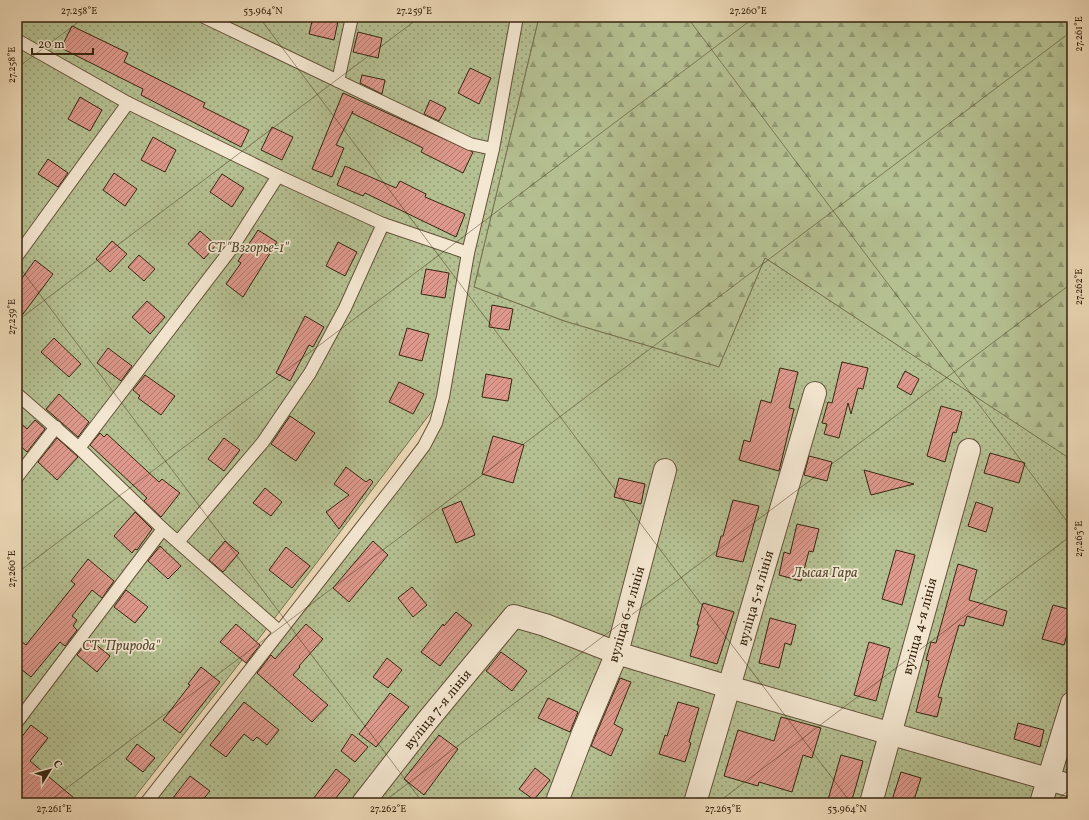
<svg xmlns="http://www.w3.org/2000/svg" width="1089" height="820" font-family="Vollkorn,serif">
<defs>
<pattern id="forest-firs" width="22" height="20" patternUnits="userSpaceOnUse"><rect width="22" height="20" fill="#b5c092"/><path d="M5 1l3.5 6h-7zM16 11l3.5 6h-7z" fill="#949c76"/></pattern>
<pattern id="park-dots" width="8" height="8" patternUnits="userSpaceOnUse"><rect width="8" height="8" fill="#b5c092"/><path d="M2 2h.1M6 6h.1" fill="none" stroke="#949c76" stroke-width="1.8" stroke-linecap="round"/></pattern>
<pattern id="building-hatch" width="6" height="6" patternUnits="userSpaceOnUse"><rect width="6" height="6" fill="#dd988b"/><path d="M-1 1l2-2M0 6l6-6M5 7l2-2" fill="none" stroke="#b47c70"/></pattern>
</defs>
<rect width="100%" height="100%" fill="#eedab8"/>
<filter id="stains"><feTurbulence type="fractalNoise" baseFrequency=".005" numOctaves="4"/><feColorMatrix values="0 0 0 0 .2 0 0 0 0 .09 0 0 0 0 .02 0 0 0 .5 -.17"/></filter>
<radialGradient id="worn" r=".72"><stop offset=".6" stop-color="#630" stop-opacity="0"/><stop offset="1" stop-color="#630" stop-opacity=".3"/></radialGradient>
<polygon fill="url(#forest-firs)" stroke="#767250" points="539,17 1072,17 1072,461 765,258 719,367 564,321 474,287"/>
<polygon fill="url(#park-dots)" stroke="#767250" points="17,17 539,17 474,287 564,321 719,367 765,258 1072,460 1072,803 147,803 424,446 442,398 264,632 130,803 17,803"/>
<g fill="url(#building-hatch)" stroke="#37250f">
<polygon points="313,17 339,17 334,40 309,34"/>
<polygon points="72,26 128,53 124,62 205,103 203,107 249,130 241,147 141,95 143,89 61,48"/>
<polygon points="358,32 382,38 378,58 353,52"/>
<polygon points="470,68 491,78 479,104 458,93"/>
<polygon points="362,75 385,80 382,94 360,83"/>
<polygon points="343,93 473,152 463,173 421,152 423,148 352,113 353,111 336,145 344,148 332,177 312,169"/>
<polygon points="80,97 102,110 90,131 68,119"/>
<polygon points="430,100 446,108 439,121 424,114"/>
<polygon points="272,127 293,137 282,160 261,150"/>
<polygon points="153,137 176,150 165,172 141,160"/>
<polygon points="48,159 68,173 58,187 38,174"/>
<polygon points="345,166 396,188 400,181 426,194 425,197 465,214 456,237 365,193 363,196 337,185"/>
<polygon points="114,173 137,189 125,206 103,190"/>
<polygon points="222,174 244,188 232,207 210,192"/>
<polygon points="258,230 277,242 243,297 226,284 241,263 238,261"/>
<polygon points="200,231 216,245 204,259 188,244"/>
<polygon points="112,241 127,254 110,272 96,259"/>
<polygon points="338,242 357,252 345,276 326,266"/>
<polygon points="139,255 155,269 144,281 128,267"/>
<polygon points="35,260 53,274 17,322 17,285"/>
<polygon points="426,269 449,273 445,298 421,294"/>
<polygon points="147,301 165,317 150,334 132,317"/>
<polygon points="492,305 513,309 509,330 489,327"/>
<polygon points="305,316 324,327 313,347 309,345 290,381 276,373"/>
<polygon points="407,328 429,334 422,361 399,355"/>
<polygon points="54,338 81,364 69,377 41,352"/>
<polygon points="108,348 132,366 121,381 97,363"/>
<polygon points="842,362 868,368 863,389 858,388 851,414 848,403 839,438 824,434 827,424 822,423 828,402 832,403"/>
<polygon points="780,368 798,372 789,408 794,409 779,471 739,460 744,440 750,442 761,400 771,403"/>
<polygon points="905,371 919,379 911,395 897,387"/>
<polygon points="486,374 512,379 508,401 482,397"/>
<polygon points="145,375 175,396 161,415 138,398 140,396 133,390"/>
<polygon points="399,382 424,394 413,414 389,402"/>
<polygon points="59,394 89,422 78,437 46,409"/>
<polygon points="941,406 962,412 956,433 953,432 945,462 927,456"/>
<polygon points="290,416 315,433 296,461 271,444"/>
<polygon points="17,420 27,429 35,420 45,429 27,452 17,443"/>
<polygon points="100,433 104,437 107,434 159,482 162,479 180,493 161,517 144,501 147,498 90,445"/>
<polygon points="493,436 524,445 513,483 482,474"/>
<polygon points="57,438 78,457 57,480 38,462"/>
<polygon points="224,438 240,450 224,471 208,459"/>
<polygon points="990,453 1025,463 1019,483 984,473"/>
<polygon points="809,456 832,462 827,481 804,475"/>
<polygon points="346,467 366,482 370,479 373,482 339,529 326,512 349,495 334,484"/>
<polygon points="864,470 914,484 871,495"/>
<polygon points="619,478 645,484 641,504 614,497"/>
<polygon points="265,488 282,502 271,516 253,503"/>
<polygon points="733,500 759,506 743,562 716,556 721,536 723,536"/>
<polygon points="461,501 475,535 456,543 442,509"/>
<polygon points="976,502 993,508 986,532 968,526"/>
<polygon points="135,512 152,529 137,550 135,549 132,553 114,536"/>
<polygon points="797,524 819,529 813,552 809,551 801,581 779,575 784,552 790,554"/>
<polygon points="225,541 239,553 223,572 209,560"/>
<polygon points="373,541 388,555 349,602 333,588"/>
<polygon points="160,546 181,566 168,579 148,561"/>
<polygon points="286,547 310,566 292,588 269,570"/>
<polygon points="896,550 915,555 902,605 882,599"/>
<polygon points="88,559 114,581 102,598 92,590 72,616 77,620 73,626 77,630 65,646 60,642 31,677 17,666 17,638 26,645 75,584 71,581"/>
<polygon points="958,564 977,570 969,600 1007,611 1003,626 967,616 964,626 959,625 938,697 942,698 937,717 916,712 929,661 926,660 931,642 936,643"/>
<polygon points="412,587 427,605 413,617 398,598"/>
<polygon points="126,590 148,607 135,623 114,607"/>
<polygon points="703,603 734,612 717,664 690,656 699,625 697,625"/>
<polygon points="1053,605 1072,610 1072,618 1064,645 1042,639"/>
<polygon points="456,612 472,625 440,666 421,652 443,624 444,626"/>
<polygon points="770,618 796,625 791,645 785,643 779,668 759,663"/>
<polygon points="236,624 260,645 246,663 220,642"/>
<polygon points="306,624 323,639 299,666 300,667 293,675 328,705 312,722 257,673 271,655 275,659"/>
<polygon points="89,639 110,656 97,672 77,655"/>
<polygon points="869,642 890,648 876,701 854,695"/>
<polygon points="501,652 527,671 512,691 486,671"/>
<polygon points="387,658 402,670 388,688 373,677"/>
<polygon points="201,667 220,682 180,733 163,720 190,685 188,684"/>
<polygon points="620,678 631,682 614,724 623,729 611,756 591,746"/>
<polygon points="390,693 409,707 376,747 359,734"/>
<polygon points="548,698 578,712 570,732 538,718"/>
<polygon points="244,702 279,730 267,745 257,737 253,741 244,734 226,757 210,745"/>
<polygon points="678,702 699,708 689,742 691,743 685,762 659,754 665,735 667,736"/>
<polygon points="781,717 821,728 812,758 803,755 792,792 759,782 758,786 724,776 738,730 774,741"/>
<polygon points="1018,723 1044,730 1040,747 1014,739"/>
<polygon points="31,725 48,738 30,761 80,803 17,803 17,743"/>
<polygon points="352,734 368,747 355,762 341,751"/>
<polygon points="439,735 458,749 424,795 404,779"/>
<polygon points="137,744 155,758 143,772 126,759"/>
<polygon points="841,755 863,761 856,786 851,803 827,803"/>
<polygon points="535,768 550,780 534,800 519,789"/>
<polygon points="336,769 350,780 332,803 310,803"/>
<polygon points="901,772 921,778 913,803 891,803"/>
<polygon points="190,776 210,791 200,803 169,803"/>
</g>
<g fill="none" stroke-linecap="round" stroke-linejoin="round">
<defs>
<g id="lane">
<polyline points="204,17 470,144 493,149"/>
<polyline points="17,40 128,103 278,176 383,224 468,253"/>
<polyline points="338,81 352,17"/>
<polyline points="17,256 128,103"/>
<polyline points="17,394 79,448 163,529 279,631"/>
<polyline points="79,448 232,248 278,176"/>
<polyline points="17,477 56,427"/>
<polyline points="178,542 263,442 310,373 345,308 383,224"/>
<polyline points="17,722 163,529"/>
<polyline points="146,803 396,483 424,446 436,423 443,397 468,253 493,149 517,17"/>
</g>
<g id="street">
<polyline points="558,799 583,733 617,653 665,470"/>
<polyline points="363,803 427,721 514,616 545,625 617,653 729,687 1072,786"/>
<polyline points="695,803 815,393"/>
<polyline points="871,803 969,450"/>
<polyline points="1041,803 1072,703"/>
</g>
</defs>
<use href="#lane" stroke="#655239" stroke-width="14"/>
<use href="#street" stroke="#655239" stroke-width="24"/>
<use href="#lane" stroke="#f4e7d1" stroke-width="12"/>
<use href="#street" stroke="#f4e7d1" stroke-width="22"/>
</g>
<path fill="none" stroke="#37250f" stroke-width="1" stroke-opacity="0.45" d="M259,17L851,803M687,17L1072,528M17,68L85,17M17,264L423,803M17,321L420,17M17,573L755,17M47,803L1072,31M382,803L1072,283M717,803L1072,535M1052,803L1072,788"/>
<g text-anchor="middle" stroke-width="3.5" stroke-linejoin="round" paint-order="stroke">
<g font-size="14" font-style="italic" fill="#564c30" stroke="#f4e7d1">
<text x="248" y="252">СТ "Взгорье-1"</text>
<text x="825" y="577">Лысая Гара</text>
<text x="121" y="650">СТ "Природа"</text>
</g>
<g font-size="14" fill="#37250f" stroke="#f4e7d1">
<text transform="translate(755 598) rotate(-74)" y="5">вуліца 5-я лінія</text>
<text transform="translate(626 614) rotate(-74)" y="5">вуліца 6-я лінія</text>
<text transform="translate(919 626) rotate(-75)" y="5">вуліца 4-я лінія</text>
<text transform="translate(437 709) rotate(-51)" y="5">вуліца 7-я лінія</text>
</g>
</g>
<rect width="1089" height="820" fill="none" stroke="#eedab8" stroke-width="44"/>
<g transform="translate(50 770) rotate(53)" stroke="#f4e7d1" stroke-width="3" paint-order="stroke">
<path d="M0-3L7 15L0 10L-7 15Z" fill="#37250f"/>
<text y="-6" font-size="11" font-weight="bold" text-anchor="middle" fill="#37250f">С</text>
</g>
<path d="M32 48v6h61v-6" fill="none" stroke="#37250f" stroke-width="2"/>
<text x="38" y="48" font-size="12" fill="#37250f" stroke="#f4e7d1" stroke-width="3" paint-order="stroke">20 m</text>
<rect x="22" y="22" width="1045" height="776" fill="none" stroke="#37250f" stroke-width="1.5"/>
<g font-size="10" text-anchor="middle" fill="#37250f">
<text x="79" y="14">27.258°E</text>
<text x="263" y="14">53.964°N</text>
<text x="414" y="14">27.259°E</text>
<text x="748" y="14">27.260°E</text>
<text transform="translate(1078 34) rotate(-90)" y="4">27.261°E</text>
<text transform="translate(11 65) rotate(-90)" y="4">27.258°E</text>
<text transform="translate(1078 287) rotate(-90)" y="4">27.262°E</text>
<text transform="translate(11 317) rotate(-90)" y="4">27.259°E</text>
<text transform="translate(1078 539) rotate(-90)" y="4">27.263°E</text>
<text transform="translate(11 569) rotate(-90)" y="4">27.260°E</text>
<text x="54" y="812">27.261°E</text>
<text x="388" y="812">27.262°E</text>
<text x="723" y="812">27.263°E</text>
<text x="847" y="812">53.964°N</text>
</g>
<rect width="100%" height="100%" filter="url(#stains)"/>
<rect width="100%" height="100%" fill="url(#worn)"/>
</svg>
